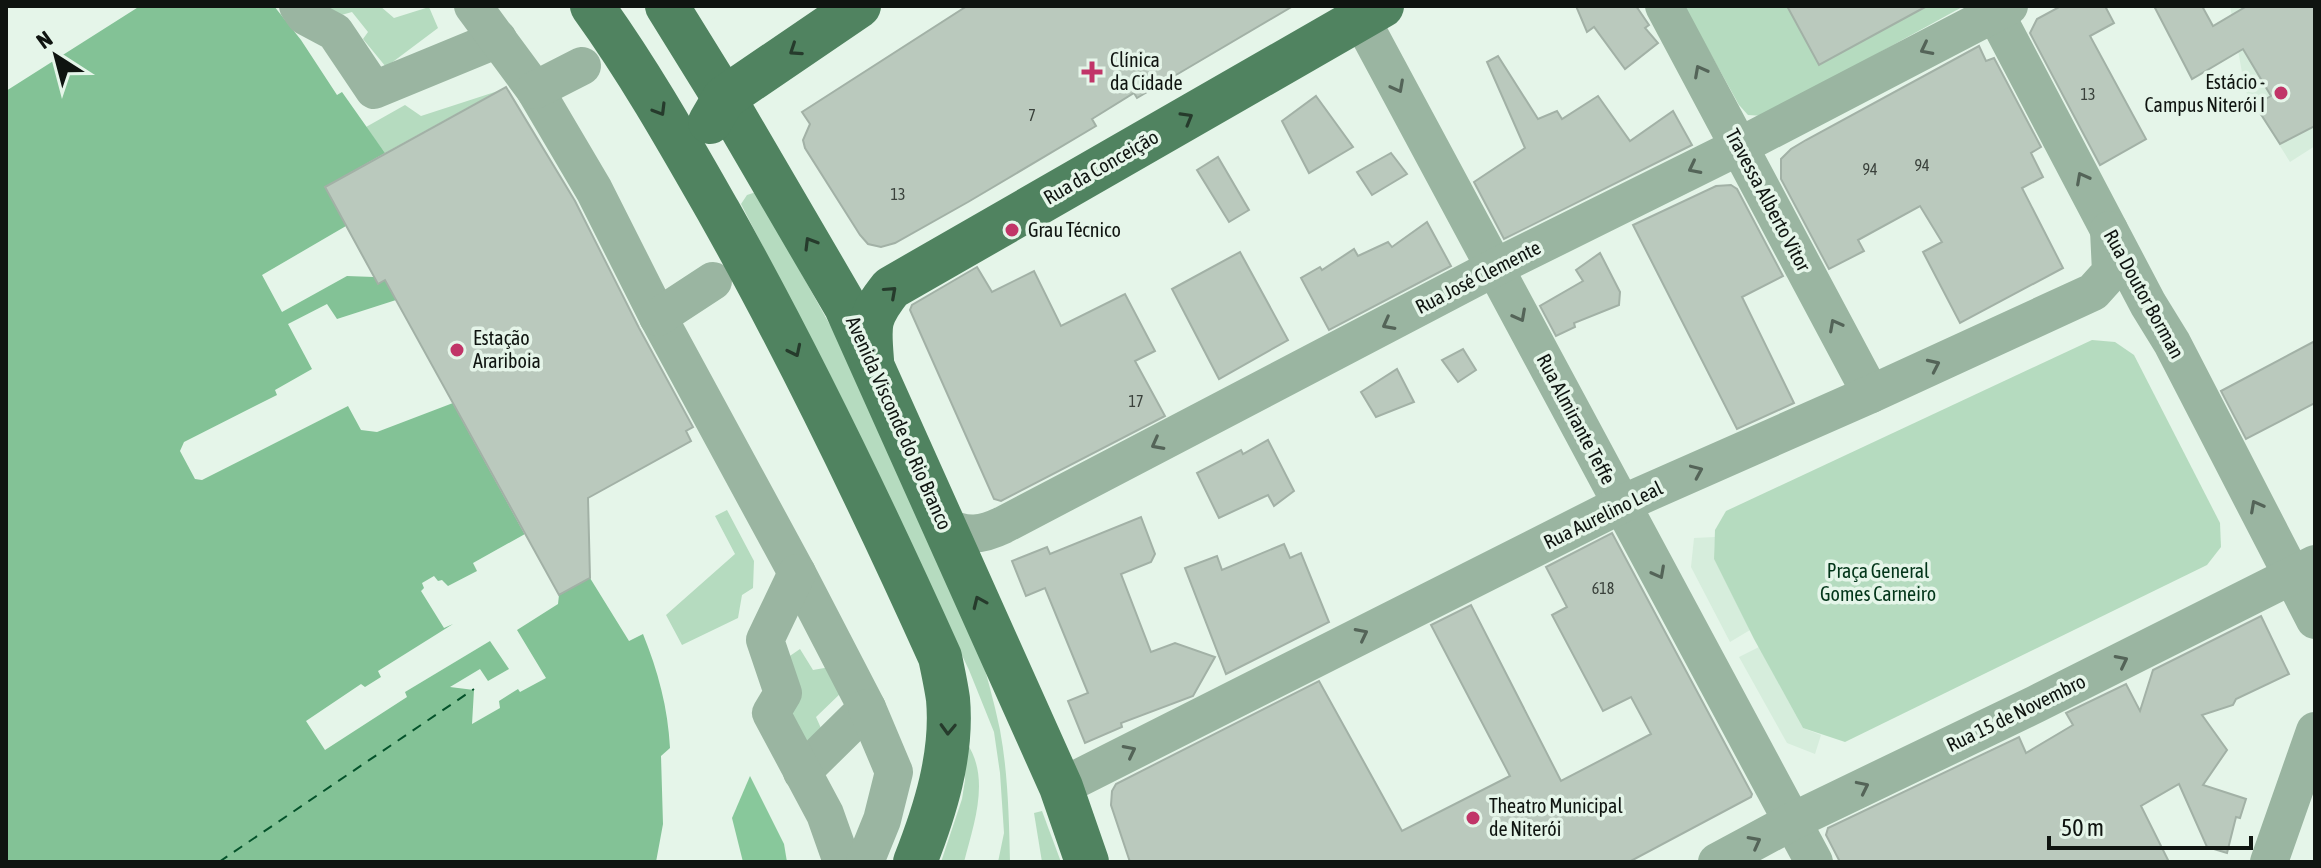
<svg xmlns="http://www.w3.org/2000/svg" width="2321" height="868" font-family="'Asap Condensed',sans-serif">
<rect width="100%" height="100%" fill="#e5f5e9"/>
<g fill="#d6eddc">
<polygon points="2230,6 2315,6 2315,146 2290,162 2239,81 2243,78"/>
<polygon points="1715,537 1714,559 1750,630 1730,642 1691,567 1694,538"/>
<polygon points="1759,647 1803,728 1821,735 1815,754 1787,743 1739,657"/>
</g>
<g fill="#b5dbbf">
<polygon points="319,6 380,6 394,18 429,7 438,28 386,67 363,39 368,32 352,12 327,19"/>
<polygon points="1684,6 1964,6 1764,116 1748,115 1739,105"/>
<polygon points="498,91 385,153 366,127 405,105 421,116"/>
<path d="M756,192L840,343L978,645C986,673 994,701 1000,730C1008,773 1009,818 1010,862H998L1004,833L1000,773L994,732L969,670L828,373L741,204L747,195Z"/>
<polygon points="2092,340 2115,342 2134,355 2220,523 2221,547 2207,565 1845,742 1803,728 1754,639 1714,559 1715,530 1726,511"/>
<polygon points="727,510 754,561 753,588 742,595 738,618 682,645 666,615 735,554 715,516"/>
<polygon points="800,649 813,670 830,667 843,691 816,717 824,735 802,742 786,710 800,700 784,660"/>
<path d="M966,742C991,777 974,824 964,862H941L962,799L965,780Z"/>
<polygon points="1042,811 1061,862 1042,862 1034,813"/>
</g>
<polygon fill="#88c89b" points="750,776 784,844 787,862 743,862 732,818"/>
<path fill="#83c296" d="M140,6H274L301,40L337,95L342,92L385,153L325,187L378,283L385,280L558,595L590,578L629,641L643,634C658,671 668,708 670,748L661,756L663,824L656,862H6V91Z"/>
<g fill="#e5f5e9">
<polygon points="346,226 374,277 347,276 282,312 262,275"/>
<polygon points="396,300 453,403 377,432 361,430 348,406 202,480 195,479 180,451 184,442 277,395 275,390 312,369 288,324 327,304 337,319"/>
<polygon points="525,534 559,595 558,604 517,630 546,678 520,692 518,689 499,701 500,708 472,724 474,690 450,687 480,669 488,681 509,669 490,641 405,692 407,697 325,750 306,721 361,684 365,687 381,677 378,671 453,624 444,628 421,591 424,588 422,583 434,576 438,581 442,580 448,586 477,571 473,563"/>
</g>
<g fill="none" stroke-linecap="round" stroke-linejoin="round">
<polyline stroke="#04522a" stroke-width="2" stroke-dasharray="10 8" stroke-linecap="butt" points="219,862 474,689"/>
</g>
<g fill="#bac9bd" stroke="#a2b1a6" stroke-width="2">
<polygon points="967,6 1293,6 1137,98 1134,93 1092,119 1096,126 968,202 895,243 881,247 868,244 860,235 805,148 803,140 810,124 802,112"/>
<polygon points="1576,6 1636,6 1649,25 1645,28 1658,43 1625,69 1594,27 1587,32"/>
<polygon points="1787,6 1927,6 1819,65"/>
<polygon points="2061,6 2105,6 2114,23 2090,36 2146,139 2100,165 2030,33 2037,19"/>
<polygon points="2154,6 2202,6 2213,26 2247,6 2315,6 2315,126 2280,144 2255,105 2271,96 2243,49 2192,79"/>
<polygon points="1979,46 1986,61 1994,58 2041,147 2031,153 2043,177 2022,188 2063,268 1960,323 1923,252 1942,242 1920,206 1858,240 1864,251 1829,269 1781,179 1781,159 1791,149 1806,140"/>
<polygon points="1498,56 1538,119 1557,111 1562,119 1598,96 1630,141 1673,111 1692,145 1504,239 1474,182 1525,148 1487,62"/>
<polygon points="506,87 575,201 639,328 693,427 686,431 691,441 588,498 590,578 559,595 385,280 378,284 325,187"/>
<polygon points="1316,96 1353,147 1309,173 1282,121"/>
<polygon points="1391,153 1407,174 1372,195 1357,172"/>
<polygon points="1218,157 1249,210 1229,222 1197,170"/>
<polygon points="1731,185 1737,189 1783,276 1742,297 1794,403 1737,429 1633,225 1716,186"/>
<polygon points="1427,222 1451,266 1329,330 1301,278 1320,267 1322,270 1354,249 1358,256 1388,242 1392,247"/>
<polygon points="1240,252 1288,340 1219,379 1172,289"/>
<polygon points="1600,253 1620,292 1619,305 1574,323 1575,327 1556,336 1540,306 1583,281 1576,270"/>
<polygon points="977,267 992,292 1034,271 1061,326 1125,294 1155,351 1135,361 1165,416 1001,501 994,499 910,310 912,305"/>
<polygon points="2315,341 2315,403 2246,439 2221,391"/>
<polygon points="1463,349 1476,370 1458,382 1442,360"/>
<polygon points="1397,369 1414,402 1376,417 1361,392"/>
<polygon points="1268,440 1294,491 1274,506 1268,495 1219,518 1197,473 1241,450 1243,454"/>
<polygon points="1141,517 1155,554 1151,562 1121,574 1151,652 1175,643 1215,657 1193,696 1121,723 1122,727 1085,743 1068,701 1088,693 1045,588 1026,596 1012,561 1047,547 1050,554"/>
<polygon points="1612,533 1752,794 1751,797 1629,862 1130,862 1111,805 1112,791 1116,784 1319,681 1402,831 1510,776 1431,625 1471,605 1561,781 1651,734 1631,697 1603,711 1552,615 1567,607 1546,567"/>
<polygon points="1284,544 1290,558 1301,553 1329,622 1226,674 1185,568 1217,556 1222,570"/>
<polygon points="2261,616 2289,674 2236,699 2233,705 2202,715 2227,750 2203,785 2246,799 2240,818 2236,817 2227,853 2207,847 2179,784 2141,806 2169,862 1840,862 1826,835 1828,828 2019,737 2026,753 2073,725 2066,713 2126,684 2140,711 2153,670"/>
</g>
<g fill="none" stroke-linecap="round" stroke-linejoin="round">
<g stroke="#9ab5a1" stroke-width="38">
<polyline points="298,6 305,16 335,32 374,90 498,39"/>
<polyline points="473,6 535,90 594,190 658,317 797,573 867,708 802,772"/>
<polyline points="1354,6 1814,862"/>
<polyline points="1664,6 1871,394"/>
<polyline points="1995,13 2148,304 2172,343 2315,620"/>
<polyline points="535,90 582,66"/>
<polyline points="658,317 713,281"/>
<path d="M946,527C967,537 982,535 1003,525L1494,268L1740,146L2009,6"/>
<polyline points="797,573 765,640 783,693 771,713 825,814 842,862"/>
<polyline points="1061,787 1622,504 1871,394 2093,292 2111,272 2109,230"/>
<polyline points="865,862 882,820 894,772 867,708"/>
<polyline points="1717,862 1793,821 2036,704 2315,564"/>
<polyline points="2269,862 2315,731"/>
</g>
<g stroke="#508360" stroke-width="44">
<path d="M592,6C639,71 679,142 719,212C800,356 872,506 940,657C943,671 946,685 948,699C953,755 935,811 915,862"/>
<polyline points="667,6 724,98 846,307 1061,787 1087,862"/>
<polyline points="710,122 724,98 859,6"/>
<path d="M872,360C869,324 868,317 891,288L1382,6"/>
</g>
</g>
<defs><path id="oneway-chevron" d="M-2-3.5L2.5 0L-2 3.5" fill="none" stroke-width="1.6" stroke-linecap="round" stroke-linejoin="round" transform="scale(2)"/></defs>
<g stroke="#546458">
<use href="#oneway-chevron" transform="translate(1926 49) rotate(153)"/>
<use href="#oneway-chevron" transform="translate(1700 71) rotate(-118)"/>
<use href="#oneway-chevron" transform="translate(1398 87) rotate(62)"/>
<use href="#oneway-chevron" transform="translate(1694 168) rotate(153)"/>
<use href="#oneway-chevron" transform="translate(2082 178) rotate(-118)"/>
<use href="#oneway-chevron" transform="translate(1520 316) rotate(62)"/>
<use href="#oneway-chevron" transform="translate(1388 324) rotate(152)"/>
<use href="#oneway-chevron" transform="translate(1835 325) rotate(-118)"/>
<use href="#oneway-chevron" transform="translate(1934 365) rotate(-25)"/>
<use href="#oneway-chevron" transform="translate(1157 444) rotate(152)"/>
<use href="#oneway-chevron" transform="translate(1697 471) rotate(-24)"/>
<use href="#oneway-chevron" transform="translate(2256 506) rotate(-118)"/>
<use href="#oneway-chevron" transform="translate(1659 573) rotate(62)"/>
<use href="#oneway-chevron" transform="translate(1362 634) rotate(-27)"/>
<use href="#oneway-chevron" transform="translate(2122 661) rotate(-27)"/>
<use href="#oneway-chevron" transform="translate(1130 751) rotate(-27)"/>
<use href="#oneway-chevron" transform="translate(1863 787) rotate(-26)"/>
<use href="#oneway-chevron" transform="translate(1755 842) rotate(-28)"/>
</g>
<g stroke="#263b2c">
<use href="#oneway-chevron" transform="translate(795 50) rotate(146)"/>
<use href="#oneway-chevron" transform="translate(660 110) rotate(59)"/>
<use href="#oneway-chevron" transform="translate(1187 118) rotate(-30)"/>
<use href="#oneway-chevron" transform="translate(810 243) rotate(-121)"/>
<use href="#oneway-chevron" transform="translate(891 292) rotate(-42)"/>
<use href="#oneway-chevron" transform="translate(795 351) rotate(64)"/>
<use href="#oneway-chevron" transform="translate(979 602) rotate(-114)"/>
<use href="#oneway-chevron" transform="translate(948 729) rotate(92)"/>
</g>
<g fill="#c13568" stroke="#e5f5e9" stroke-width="3">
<path d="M1088 60h8v8h8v8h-8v8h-8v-8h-8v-8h8z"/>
<circle cx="2281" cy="93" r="8"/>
<circle cx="1012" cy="230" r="8"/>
<circle cx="457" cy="350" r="8"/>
<circle cx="1473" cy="818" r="8"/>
</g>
<g text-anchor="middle" stroke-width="7" stroke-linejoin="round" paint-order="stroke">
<g font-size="16" fill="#3a413b">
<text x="2088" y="100">13</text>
<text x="1032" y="121">7</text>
<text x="1922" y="171">94</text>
<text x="1870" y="175">94</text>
<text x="898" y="200">13</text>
<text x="1136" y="407">17</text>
<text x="1603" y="594">618</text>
</g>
<g font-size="20" fill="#0f1410" stroke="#e5f5e9" text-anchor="start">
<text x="1110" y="67">Clínica<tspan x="1110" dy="23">da Cidade</tspan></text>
<text x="2265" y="89" text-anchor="end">Estácio -<tspan x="2265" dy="23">Campus Niterói I</tspan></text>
<text x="1028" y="237">Grau Técnico</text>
<text x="473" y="345">Estação<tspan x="473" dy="23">Arariboia</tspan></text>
<text x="1489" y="813">Theatro Municipal<tspan x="1489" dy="23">de Niterói</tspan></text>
</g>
<g font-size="20" fill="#0f1410" stroke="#e5f5e9">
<text transform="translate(1101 167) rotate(-30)" y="7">Rua da Conceição</text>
<text transform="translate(1768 200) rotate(62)" y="7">Travessa Alberto Vitor</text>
<text transform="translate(1478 277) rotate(-27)" y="7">Rua José Clemente</text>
<text transform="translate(2144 294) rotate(61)" y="7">Rua Doutor Borman</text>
<text transform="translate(1576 419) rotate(62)" y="7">Rua Almirante Teffe</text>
<text transform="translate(899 423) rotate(66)" y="7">Avenida Visconde do Rio Branco</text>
<text transform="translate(1603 515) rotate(-26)" y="7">Rua Aurelino Leal</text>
<text transform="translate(2016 713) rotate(-26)" y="7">Rua 15 de Novembro</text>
</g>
<g font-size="20" fill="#023519" stroke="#e5f5e9">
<text x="1878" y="578">Praça General<tspan x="1878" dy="23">Gomes Carneiro</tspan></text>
</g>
</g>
<rect width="2321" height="868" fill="none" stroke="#0f1410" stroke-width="16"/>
<g transform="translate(56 56) rotate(324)" stroke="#e5f5e9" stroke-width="6" paint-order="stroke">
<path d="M0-6L14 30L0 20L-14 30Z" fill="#0f1410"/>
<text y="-12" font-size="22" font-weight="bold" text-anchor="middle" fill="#0f1410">N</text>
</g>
<path d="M2049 836v12h202v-12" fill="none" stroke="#0f1410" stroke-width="4"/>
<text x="2061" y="836" font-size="24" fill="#0f1410" stroke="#e5f5e9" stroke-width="6" paint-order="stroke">50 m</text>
</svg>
